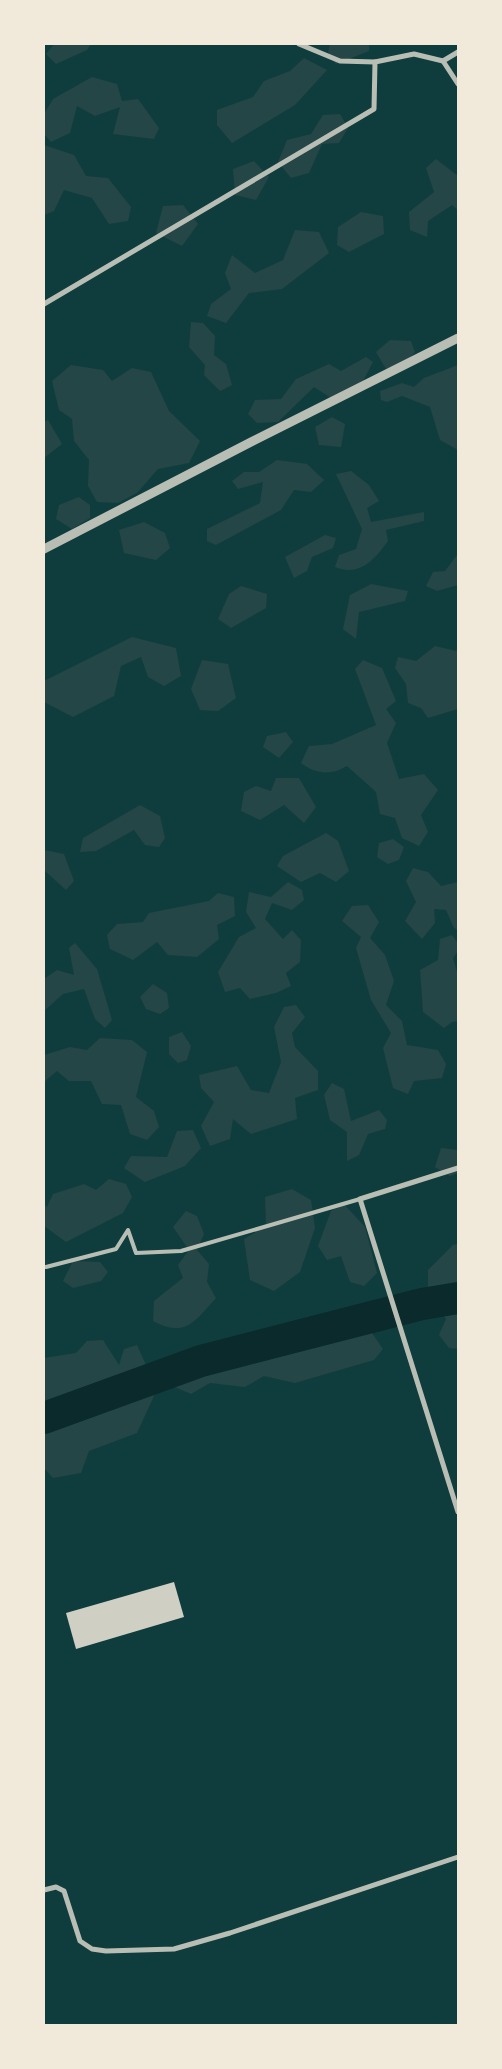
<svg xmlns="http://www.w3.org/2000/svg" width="502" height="2069" font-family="Georgia,serif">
<rect width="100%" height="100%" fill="#0f3d3e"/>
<g fill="#244646">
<polygon points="54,44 91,44 87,50 56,64 46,54"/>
<polygon points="330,44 369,44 369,51 336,64 328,52"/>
<polygon points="304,58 327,70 295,105 232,143 217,125 217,110 253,97 264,81 290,71"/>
<polygon points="92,77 117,84 122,101 138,99 159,128 154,139 113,134 120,107 95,116 77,106 70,133 51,142 44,134 44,114 53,99"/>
<polygon points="340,114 348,128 339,143 322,144 309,173 291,178 278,162 287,140 311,134 323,115"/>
<polygon points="44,145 74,155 86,176 108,178 131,207 128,221 109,224 92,198 64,190 54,211 44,215"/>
<polygon points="436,159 458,176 458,210 452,205 428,221 427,237 410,230 409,212 434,192 426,168"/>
<polygon points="254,161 269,177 256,200 235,195 233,169"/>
<polygon points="183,205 198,224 182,246 156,233 163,206"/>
<polygon points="361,212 383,216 384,234 349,252 337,245 338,227"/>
<polygon points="295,230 319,232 329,253 282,289 249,293 226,323 207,316 211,304 231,289 225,273 232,255 255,273 283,260"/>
<polygon points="191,322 203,323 215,336 214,355 226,364 232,385 220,391 204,375 205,365 189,347"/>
<polygon points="390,340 411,341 415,352 407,361 386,369 376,352"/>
<polygon points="366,357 373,362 363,381 331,398 314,387 278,422 257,423 248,414 255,400 281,399 296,379 329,364 341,371"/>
<polygon points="71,365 103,370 112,381 132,368 151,372 169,411 200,441 189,463 158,469 137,493 118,503 97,502 88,486 89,460 74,441 72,419 59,410 52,381"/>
<polygon points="458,365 458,450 440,440 430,407 402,396 387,402 381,400 380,391 402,383 414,387 424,378"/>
<polygon points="332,417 345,424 341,447 319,445 315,427"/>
<polygon points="48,420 62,444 44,458 44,422"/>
<polygon points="277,460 307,464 324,480 311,492 294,490 281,510 216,545 207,541 207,529 260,503 263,482 238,489 232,481 244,472 259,472"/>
<path d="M351,471L369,485L379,501L367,508L371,522L424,512V521L386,530L388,541C374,560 360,577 335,567L339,555L356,549L362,529L336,474Z"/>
<polygon points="79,497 90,505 90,518 72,529 56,519 59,505"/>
<polygon points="144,522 165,533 170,548 156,560 124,553 119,530"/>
<polygon points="325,535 336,538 333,548 312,557 307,571 294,578 285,557"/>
<polygon points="457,555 458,585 437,591 426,586 433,572 445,571"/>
<polygon points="371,584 408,591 405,601 359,612 356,639 343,629 350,595"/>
<polygon points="241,586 267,594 266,608 231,628 218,619 229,594"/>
<polygon points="132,637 176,648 181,676 164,686 148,677 141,657 121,666 114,696 73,717 44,702 44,681"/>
<polygon points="435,646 456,651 458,648 458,709 428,718 421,708 408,703 406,684 395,668 398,657 416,661"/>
<polygon points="202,660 228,664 236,698 218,711 200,710 191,689"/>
<path d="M363,660L382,668L396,701L386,709L396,723L387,743L399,779L424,774L438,790L421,815L428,832L419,846L402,838L395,818L380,814L376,792L347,766C331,776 315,774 301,763L309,746L332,744L376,725L355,669Z"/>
<polygon points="286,732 293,742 279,758 263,747 267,736"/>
<polygon points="276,778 299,778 316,807 304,823 284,805 260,820 241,811 244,792 256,786 271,791"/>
<polygon points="140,805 160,816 165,838 159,847 145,845 134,830 96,851 80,852 83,838"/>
<polygon points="326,833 338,841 349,871 336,882 320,873 301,882 277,866 283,856"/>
<polygon points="393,839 404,847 399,860 388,864 377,857 379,843"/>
<polygon points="44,850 64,854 74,881 66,890 44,870"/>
<polygon points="413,868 428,872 441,886 458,882 458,930 454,928 446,910 434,909 435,923 422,939 405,921 416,902 406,881"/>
<polygon points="288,882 302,890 304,900 292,910 272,903 265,919 283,939 292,930 301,940 300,962 286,973 291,986 276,993 250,999 240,988 225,992 218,972 239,937 256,928 246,912 249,892 271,897"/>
<polygon points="218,893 234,897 235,916 217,925 219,939 197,957 168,955 157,942 133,960 110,949 107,935 117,924 143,922 149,913 209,901"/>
<polygon points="368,905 379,922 370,938 385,955 394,981 386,1005 402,1021 407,1045 438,1050 446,1064 442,1078 414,1081 408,1094 393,1088 383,1048 391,1033 371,1000 356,948 361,937 342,921 352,906"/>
<polygon points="452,935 458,943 458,951 453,958 458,975 458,1021 452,1022 444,1028 423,1012 420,970 438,960 440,939"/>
<polygon points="75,943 97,969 112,1020 105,1028 95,1019 84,989 63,994 44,1011 44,979 57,970 74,975 69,948"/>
<polygon points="153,984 167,993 169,1008 160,1014 146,1009 140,997"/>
<polygon points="296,1005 305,1017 292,1033 295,1047 318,1071 318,1090 295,1098 297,1119 251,1134 233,1119 230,1139 210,1146 201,1126 214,1102 201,1088 199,1075 237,1066 251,1090 269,1093 281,1062 274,1027 284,1007"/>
<polygon points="182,1032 191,1046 187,1060 178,1063 169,1054 169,1037"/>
<polygon points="100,1038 132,1040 147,1052 136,1097 154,1111 159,1127 147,1140 130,1134 121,1105 102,1104 91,1081 69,1081 57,1071 44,1082 44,1055 70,1047 87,1050"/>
<polygon points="332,1083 344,1089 351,1121 379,1110 387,1120 385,1129 368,1134 359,1155 347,1161 347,1132 330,1120 324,1095"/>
<polygon points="193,1130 201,1148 185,1166 145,1182 124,1168 131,1156 167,1157 177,1131"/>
<polygon points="441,1148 458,1150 458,1173 450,1176 435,1167"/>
<polygon points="109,1179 126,1184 132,1197 123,1213 66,1242 44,1226 44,1205 47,1207 53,1194 84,1184 96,1190"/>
<polygon points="292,1189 311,1200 315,1228 300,1272 274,1291 250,1280 244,1239 266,1226 265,1197"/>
<polygon points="342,1202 365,1227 377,1273 364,1286 350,1282 341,1256 327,1260 318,1246 331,1211"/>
<path d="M186,1211L197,1216L204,1234L197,1250L209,1264L207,1282L216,1298C194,1322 186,1338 153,1321L154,1301L183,1278L178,1265L189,1250L173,1227Z"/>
<polygon points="458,1244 458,1349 449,1348 439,1335 446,1319 428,1291 428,1270 453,1245"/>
<polygon points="73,1261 100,1262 108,1272 101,1281 73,1288 63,1281"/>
<polygon points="322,1324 347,1334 370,1330 383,1349 374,1360 295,1383 264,1376 245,1387 210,1383 191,1394 165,1383 167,1372 198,1360 267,1352 280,1336 300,1341"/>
<polygon points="103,1340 119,1365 124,1349 137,1345 146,1365 140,1380 154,1396 137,1433 89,1451 81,1473 53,1478 44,1468 44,1358 76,1353 87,1341"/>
</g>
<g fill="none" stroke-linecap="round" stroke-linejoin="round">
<polyline stroke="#0a2a2b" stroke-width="32" points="44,1418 201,1361 422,1304 458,1298"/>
</g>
<polygon fill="#cfcfc3" points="174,1582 184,1617 76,1649 66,1613"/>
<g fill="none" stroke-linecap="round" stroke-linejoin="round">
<polyline stroke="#b8beb3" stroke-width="4" points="46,1267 116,1249 128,1230 136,1253 181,1251 360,1199"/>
<g stroke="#b8beb3" stroke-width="5">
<polyline points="299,44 340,61 375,62"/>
<polyline points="443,61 458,84"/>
<polyline points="44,304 374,109 375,62 414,54 443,61 458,52"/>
<polyline points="458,1168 360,1199 458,1512"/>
<polyline points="44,1890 56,1887 64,1891 80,1941 92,1949 106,1951 174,1949 230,1933 458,1857"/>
</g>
<polyline stroke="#b8beb3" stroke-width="9" points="44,549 251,442 458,338"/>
</g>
<rect width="502" height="2069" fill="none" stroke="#f1e9da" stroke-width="90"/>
</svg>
